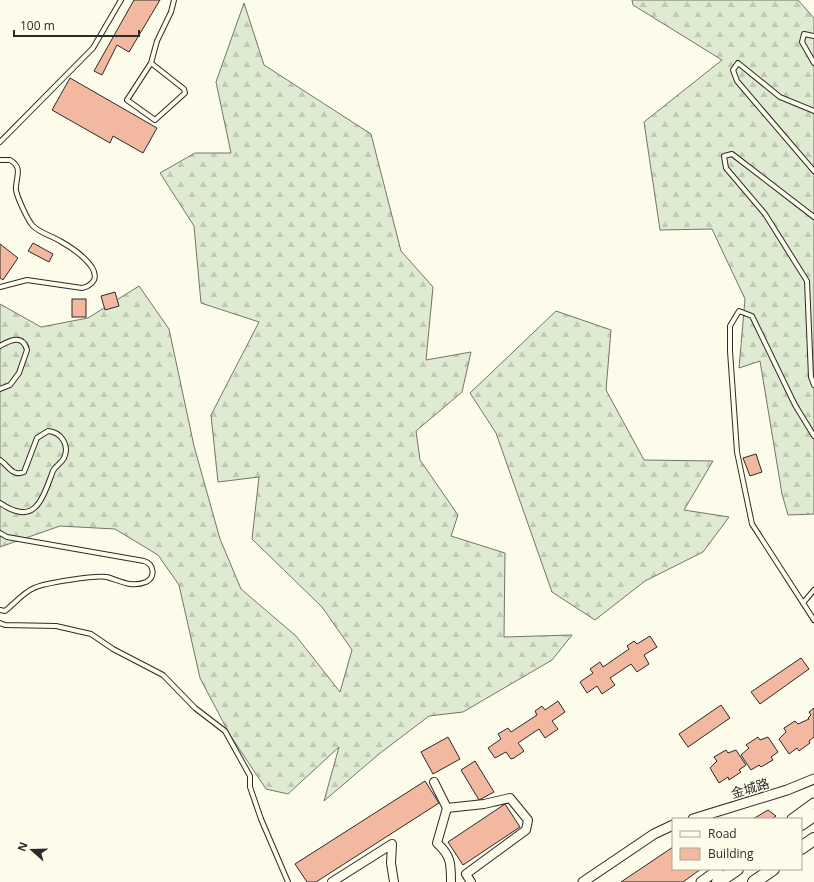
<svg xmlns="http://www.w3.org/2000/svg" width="814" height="882" font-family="'Open Sans','Noto Sans SC',sans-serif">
<defs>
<pattern id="forest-firs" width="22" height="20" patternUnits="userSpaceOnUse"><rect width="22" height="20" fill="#deebd1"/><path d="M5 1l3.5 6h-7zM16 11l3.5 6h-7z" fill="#bfcab4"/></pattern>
</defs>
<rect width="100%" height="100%" fill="#fdfbea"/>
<g fill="url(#forest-firs)" stroke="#74746e">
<polygon points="632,0 798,0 814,18 814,514 788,515 782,494 760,361 739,368 745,299 712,229 660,230 644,122 722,60 633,5"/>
<polygon points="244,3 264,65 371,134 401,251 433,287 426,360 471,352 462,392 416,431 420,460 458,515 451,536 505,553 504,637 572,635 552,660 463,712 429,716 379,754 324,801 339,747 288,794 266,789 230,735 200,678 179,585 158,555 115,529 60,526 0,547 0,304 41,327 88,318 139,286 169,329 194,446 220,539 241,589 296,636 340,692 352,650 322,607 252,539 259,477 218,482 211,415 259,322 201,303 194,226 160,173 195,153 231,153 216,82"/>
<polygon points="556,311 611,330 606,390 644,460 713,461 684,510 729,517 703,552 645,581 595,620 552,592 496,433 470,393"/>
</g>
<g fill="#f2b8a0" stroke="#2b2b2b">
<polygon points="134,0 160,0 129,52 117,45 102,75 94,71"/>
<polygon points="70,78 157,128 143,153 113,136 110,143 52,110"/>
<polygon points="33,243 53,254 49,262 28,251"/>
<polygon points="0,244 18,258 3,280 0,278"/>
<polygon points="115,292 119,306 105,310 101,296"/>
<rect x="72" y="299" width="14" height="18"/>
<polygon points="756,454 762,472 750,476 743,458"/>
<polygon points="650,636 657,647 644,655 649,664 637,672 631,664 610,678 615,685 602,694 597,686 587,693 580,682 593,673 590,669 600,662 603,667 629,649 627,646 634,641 637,644"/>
<polygon points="801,658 809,669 760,704 751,692"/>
<polygon points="558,701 565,712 552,721 558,729 545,738 539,729 518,743 524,751 514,758 511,759 506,752 495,758 488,748 501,739 498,734 508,728 511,732 537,715 535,711 542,706 545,710"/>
<polygon points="721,705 730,718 688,747 679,734"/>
<polygon points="814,708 814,737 809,741 810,743 799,751 797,748 789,754 779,739 786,732 784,728 795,721 798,724 809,719 808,718 811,715 809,712"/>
<polygon points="448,737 460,759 433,774 421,752"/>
<polygon points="758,737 760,740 768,737 778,752 771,757 773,760 761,767 759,765 751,770 741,755 749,748 746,745"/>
<polygon points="726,750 728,753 736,750 746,765 739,770 741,772 729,780 728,777 719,783 710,768 717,761 714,757"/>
<polygon points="475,761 494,792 479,800 461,770"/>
<polygon points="425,781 439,803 316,882 307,882 295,864"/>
<polygon points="505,804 520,827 463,865 448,842"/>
<polygon points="768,810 776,816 772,819 753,819"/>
<polygon points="673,847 673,869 701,869 683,882 621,882"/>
</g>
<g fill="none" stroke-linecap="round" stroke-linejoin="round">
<defs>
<g id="service">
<polyline points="814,36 804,34 802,42 814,63"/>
<polyline points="151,63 184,89 185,93 155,120 127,100 151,63 157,41 171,12 174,0"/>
<polyline points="814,111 780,97 738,63 733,70 737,81 814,171"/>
<polyline points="0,142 93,48 121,0"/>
<path d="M0,160H10C24,168 15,178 16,190C17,197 28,221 33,226C40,233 52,236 60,241C71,247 100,266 94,280C91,285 87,287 82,288L27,280L0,287"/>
<polyline points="814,217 732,154 724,156 726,168 765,214 807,281 811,377 814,385"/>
<path d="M0,346C10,340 23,334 27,350L19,373L10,385L0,389"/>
<polyline points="814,436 795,405 752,316 739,311 730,326 730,351 737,452 752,524 814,620"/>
<path d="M0,460C8,465 12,477 24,472L37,438L48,431C61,432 70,445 64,458C61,464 56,465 53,471C42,500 35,527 0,503"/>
<path d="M0,533L7,537L144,561C154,564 156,577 146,582C131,588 121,581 107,577C96,575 44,583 34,588C24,592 14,604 5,611L0,610"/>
<polyline points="803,603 814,590"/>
<polyline points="0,623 5,625 56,626 91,634 113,649 163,675 195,708 225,731 250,776 250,787 261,819 288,882"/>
</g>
<g id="minor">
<polyline points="434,782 447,808 484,804 510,798 528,820 526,830 466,874 471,882"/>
<path d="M447,808L437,843C451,856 451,863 451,882"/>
<polyline points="332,882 392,844 391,863 394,882"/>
</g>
<g id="tertiary">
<polyline points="693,819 787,790 814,779"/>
<polyline points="792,819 814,803"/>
<polyline points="583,882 654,834 673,825"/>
<polyline points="701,882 719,869"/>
</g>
<g id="primary">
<polyline points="801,824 814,815"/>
<polyline points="801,848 814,839"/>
<polyline points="718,882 737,869"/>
<polyline points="754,882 773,869"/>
</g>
</defs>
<use href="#service" stroke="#2b2b2b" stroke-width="6"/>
<use href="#minor" stroke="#2b2b2b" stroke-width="10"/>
<use href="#tertiary" stroke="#2b2b2b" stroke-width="11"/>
<use href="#primary" stroke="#2b2b2b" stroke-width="14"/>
<use href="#service" stroke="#fdfbea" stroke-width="4"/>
<use href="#minor" stroke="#fdfbea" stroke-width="8"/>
<use href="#tertiary" stroke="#fdfbea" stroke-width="9"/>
<use href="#primary" stroke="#fdfbea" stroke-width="12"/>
</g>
<g text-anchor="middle" stroke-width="3" stroke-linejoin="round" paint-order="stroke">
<g font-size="13" fill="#2b2b2b" stroke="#fdfbea">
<text transform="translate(750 788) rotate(-17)" y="5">金城路</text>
</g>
</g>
<rect x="672" y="818" width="130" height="52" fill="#fdfbea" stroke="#a9a89e"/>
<rect x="680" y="831" width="20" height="6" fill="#fdfbea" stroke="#a9a89e"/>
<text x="708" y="838" font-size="12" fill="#2b2b2b">Road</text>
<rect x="680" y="848" width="20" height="12" fill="#f2b8a0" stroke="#a9a89e"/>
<text x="708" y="858" font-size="12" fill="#2b2b2b">Building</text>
<g transform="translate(32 850) rotate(290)" stroke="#fdfbea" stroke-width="3" paint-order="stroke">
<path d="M0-3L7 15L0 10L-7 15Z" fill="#2b2b2b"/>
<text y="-6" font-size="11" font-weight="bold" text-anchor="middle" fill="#2b2b2b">N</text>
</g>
<path d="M14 30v6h125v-6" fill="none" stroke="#2b2b2b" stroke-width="2"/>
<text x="20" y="30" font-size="12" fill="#2b2b2b" stroke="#fdfbea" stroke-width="3" paint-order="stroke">100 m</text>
</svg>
